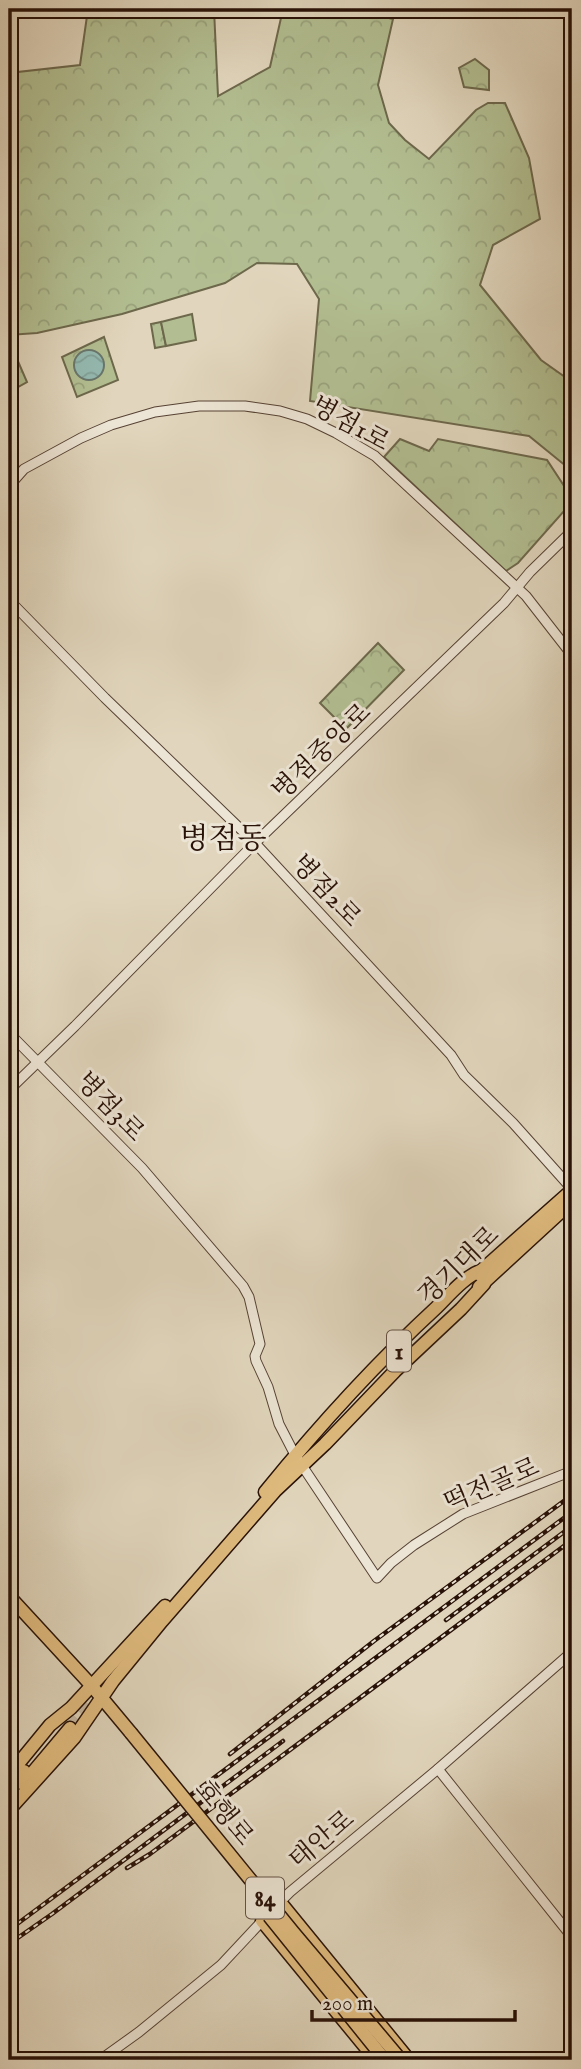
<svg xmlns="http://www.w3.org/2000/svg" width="581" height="2069" font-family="'IM FELL English','Noto Serif KR',serif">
<defs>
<pattern id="forest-crowns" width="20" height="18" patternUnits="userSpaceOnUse" patternTransform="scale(1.75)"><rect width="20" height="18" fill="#b2be91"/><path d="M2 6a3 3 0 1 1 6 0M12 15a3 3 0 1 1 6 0" fill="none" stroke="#99a27c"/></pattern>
<pattern id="water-waves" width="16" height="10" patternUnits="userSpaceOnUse" patternTransform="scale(1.75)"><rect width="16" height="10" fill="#94b9b0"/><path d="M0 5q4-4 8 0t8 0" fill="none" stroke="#809e96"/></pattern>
</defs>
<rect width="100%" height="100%" fill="#e1d6bd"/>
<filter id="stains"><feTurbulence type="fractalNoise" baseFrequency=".00286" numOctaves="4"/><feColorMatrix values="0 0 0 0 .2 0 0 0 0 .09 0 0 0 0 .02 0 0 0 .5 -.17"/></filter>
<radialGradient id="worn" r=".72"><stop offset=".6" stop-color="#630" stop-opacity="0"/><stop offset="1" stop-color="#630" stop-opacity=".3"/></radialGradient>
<g fill="url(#forest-crowns)" stroke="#6d684c" stroke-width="2">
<polygon points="88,9 214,9 218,96 270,67 283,9 351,9 393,19 378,85 389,123 405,140 429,159 476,110 488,103 505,103 529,158 540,219 493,245 480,285 541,360 572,382 572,471 529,436 310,401 319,299 297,264 257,263 225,283 122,314 37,333 9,335 9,73 80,65"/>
<polygon points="475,59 489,70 489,90 464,87 459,68"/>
<polygon points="161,322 166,346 155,348 151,324"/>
<polygon points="104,337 118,380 77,397 62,357"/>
<polygon points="17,359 27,382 9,392 9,366"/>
<polygon points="400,439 429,451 438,439 547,460 572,498 572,502 518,563 506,571 384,457"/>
<polygon points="378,643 404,670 346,729 320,703"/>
</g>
<polygon fill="#b2be91" stroke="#6d684c" stroke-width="2" points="192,314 196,340 166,346 161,322"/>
<circle fill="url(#water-waves)" stroke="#69766c" stroke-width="2" cx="89" cy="365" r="15"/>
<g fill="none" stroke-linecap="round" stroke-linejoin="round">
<g stroke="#c5b8a2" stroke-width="12" stroke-dasharray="12 6" stroke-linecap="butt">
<polyline points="295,1465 320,1437"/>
<polyline points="70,1728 93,1702"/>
</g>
<defs>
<g id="minor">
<polyline points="9,486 24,469 81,438 111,425 155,412 199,406 245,406 280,411 307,419 336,433 375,456 526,596 572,655"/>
<polyline points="9,600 105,698 255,843 451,1055 464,1075 513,1123 572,1189"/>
<polyline points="9,1033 142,1168 243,1286 249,1297 260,1344 255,1356 256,1361 268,1387 279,1424 295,1455 377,1578 391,1563 414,1545 463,1514 572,1471"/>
<polyline points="9,1090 75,1026 255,843 504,603 530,572 572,531"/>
<polyline points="438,1769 572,1937"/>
<polyline points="276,1906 290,1892 438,1769 572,1652"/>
<polyline points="100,2060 139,2032 221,1965 264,1919"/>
</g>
<g id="major">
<polyline points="480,1275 482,1270 572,1190"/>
<polyline points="479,1287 566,1207"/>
<path d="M265,1492C318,1427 375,1364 437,1307C450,1294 464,1277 482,1270"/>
<polyline points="9,1596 91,1685 131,1733"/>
<polyline points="9,1775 50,1725 71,1708 165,1606"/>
<polyline points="23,1784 70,1728"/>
<polyline points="9,1788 24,1771"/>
<polyline points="9,1810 74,1738 113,1681 162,1621 275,1491 325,1444 395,1371 461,1309 484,1284"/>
<polyline points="280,1902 409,2060"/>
<polyline points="262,1921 376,2060"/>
</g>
<polyline id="highway" points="9,2059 32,2060"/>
</defs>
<use href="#minor" stroke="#564234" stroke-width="11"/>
<use href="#major" stroke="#281107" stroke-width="15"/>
<use href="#highway" stroke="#281107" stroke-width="17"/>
<use href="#minor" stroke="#ece4d4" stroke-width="9"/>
<use href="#major" stroke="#e0bb7e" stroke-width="12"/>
<use href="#highway" stroke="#e0bb7e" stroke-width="14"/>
<defs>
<g id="rail">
<polyline points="446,1620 572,1526"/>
<polyline points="230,1754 374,1641 572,1495"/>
<polyline points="127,1868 150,1854 572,1540"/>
<polyline points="9,1930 572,1512"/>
<polyline points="9,1944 52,1914 283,1741"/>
</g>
</defs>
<use href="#rail" stroke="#281107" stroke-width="4.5"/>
<use href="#rail" stroke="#ece4d4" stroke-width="2" stroke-dasharray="5" stroke-linecap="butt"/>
<defs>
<g id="major-bridge">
<polyline points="131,1733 293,1932 401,2060"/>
<polyline points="269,1916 385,2060"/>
</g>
</defs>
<use href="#major-bridge" stroke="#281107" stroke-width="15" stroke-linecap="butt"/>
<use href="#major-bridge" stroke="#e0bb7e" stroke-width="12"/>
</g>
<g text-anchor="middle" stroke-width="6" stroke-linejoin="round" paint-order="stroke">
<g fill="#ece4d4" stroke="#635044" stroke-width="2">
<rect x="387" y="1330.5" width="24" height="41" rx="5"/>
<rect x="246" y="1877.5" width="38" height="41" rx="5"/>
</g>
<g font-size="24" font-weight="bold" fill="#281107">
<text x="399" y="1359">1</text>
<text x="265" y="1906">84</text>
</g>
<g font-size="26" fill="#281107" stroke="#ece4d4">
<text transform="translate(351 423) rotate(29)" y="9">병점1로</text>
<text transform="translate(321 751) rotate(-44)" y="9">병점중앙로</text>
<text transform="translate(327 890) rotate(47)" y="9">병점2로</text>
<text transform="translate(111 1106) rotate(46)" y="9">병점3로</text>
<text transform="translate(458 1265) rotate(-44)" y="9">경기대로</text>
<text transform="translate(491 1484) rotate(-23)" y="9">떡전골로</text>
<text transform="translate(225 1812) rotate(51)" y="9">효행로</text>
<text transform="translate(321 1839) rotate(-40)" y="9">태안로</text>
</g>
<g font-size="30" fill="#281107" stroke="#ece4d4">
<text x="223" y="848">병점동</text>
</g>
</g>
<rect width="581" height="2069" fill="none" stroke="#e1d6bd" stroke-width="35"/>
<rect x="10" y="10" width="560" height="2048" fill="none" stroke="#281107" stroke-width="3.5"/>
<rect x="18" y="18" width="546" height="2034" fill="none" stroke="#281107" stroke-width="2"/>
<path d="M312 2010v10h203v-10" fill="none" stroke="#281107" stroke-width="3.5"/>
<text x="322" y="2010" font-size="21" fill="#281107" stroke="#ece4d4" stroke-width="5" paint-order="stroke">200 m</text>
<rect width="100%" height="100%" filter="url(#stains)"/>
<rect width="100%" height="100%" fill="url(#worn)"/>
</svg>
